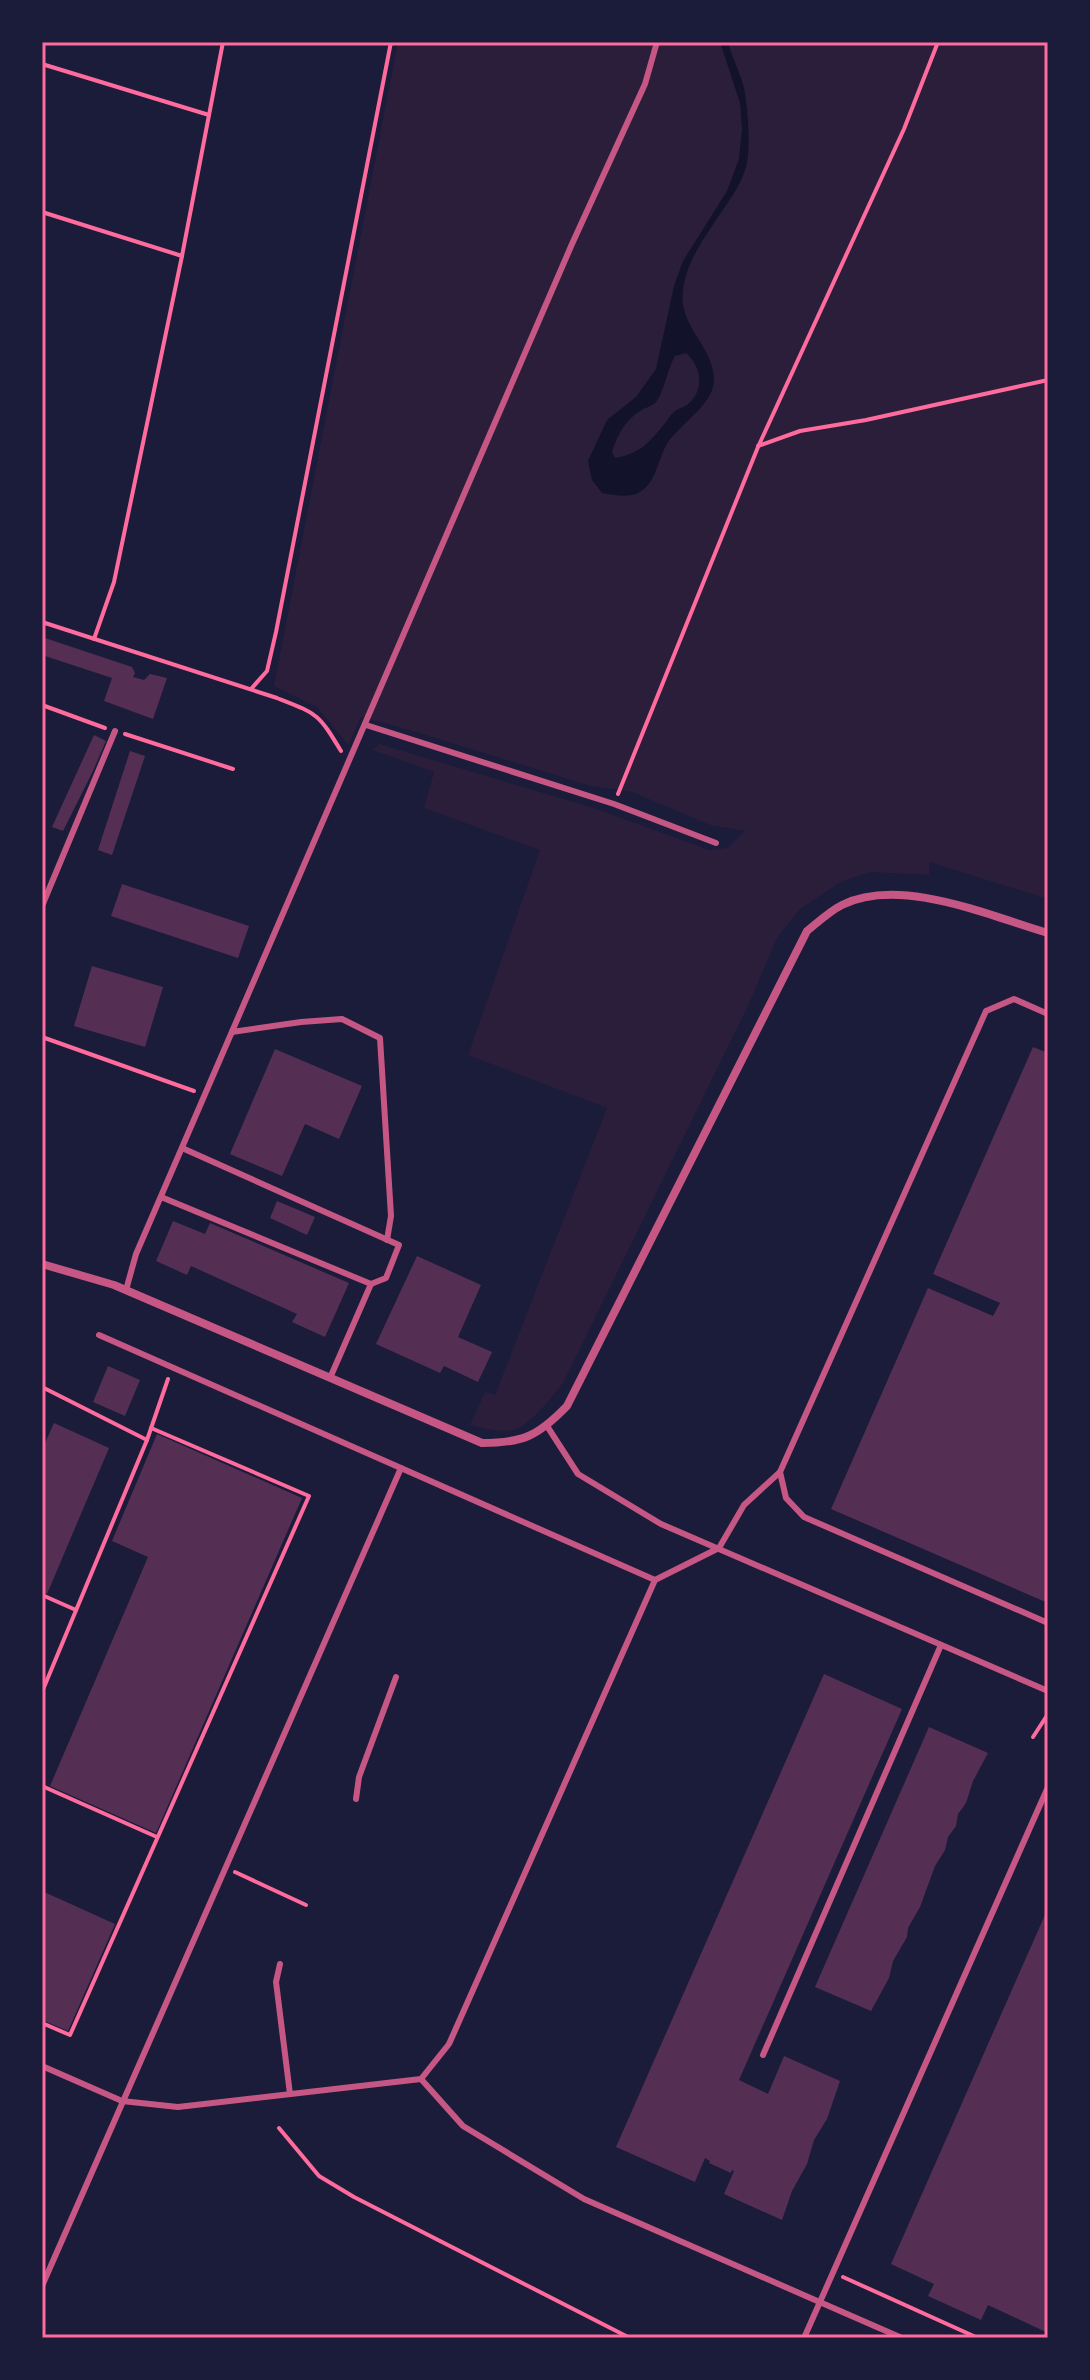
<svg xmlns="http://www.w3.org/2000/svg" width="1090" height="2380" font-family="'Work Sans',sans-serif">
<rect width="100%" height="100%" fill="#1b1b3a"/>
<path fill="#2a1e3b" d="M398,42H1048V899L929,862V875L871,872L842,881L800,909L777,938L748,1006L563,1383C553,1396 532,1423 516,1429C503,1434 484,1428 470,1425L485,1392L495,1395L607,1108L468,1055L540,850L424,808L434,772L373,750L379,744L594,808L709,850L727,848L745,831L710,825L632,792L591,786L403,728L361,717L348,745L317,707L274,686Z"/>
<path fill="#12122b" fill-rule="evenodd" d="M720,42H728C732,58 740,72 744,88C748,109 751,146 746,167C741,185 727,204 716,220C702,241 686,264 683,290C678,327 714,346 714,380C714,403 682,423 668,442C658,457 657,484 638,493C628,498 613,495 602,493L592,480L588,461L607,420L636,397L656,369L674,286L683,261L727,191L739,159L742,129L740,103ZM686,353C701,366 705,389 689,403C685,408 677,408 673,413C670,415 668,420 665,423C649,443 641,453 615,458L612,452C617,436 625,420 640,411C646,407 651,407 656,402C664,392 667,370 675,356Z"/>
<g fill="#542f53">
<polygon points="45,638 132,667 135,673 133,677 144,680 150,674 167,678 153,719 104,701 112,678 42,655"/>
<polygon points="94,735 106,741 92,773 63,831 52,827"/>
<polygon points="130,751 145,756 112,855 98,850"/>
<polygon points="122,884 249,926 238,958 111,916"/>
<polygon points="92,966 163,987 145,1047 74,1026"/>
<polygon points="1033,1047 1048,1053 1048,1603 831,1509 928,1288 993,1316 1000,1303 933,1274"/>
<polygon points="275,1049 362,1086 339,1139 305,1124 282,1176 230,1154"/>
<polygon points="277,1201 315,1217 307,1235 270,1218"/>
<polygon points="173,1221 205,1234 210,1223 349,1283 325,1337 292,1322 297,1314 191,1266 187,1275 156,1261"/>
<polygon points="417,1256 481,1285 458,1337 492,1352 478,1382 444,1366 440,1373 376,1344"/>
<polygon points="108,1366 140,1380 125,1416 93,1402"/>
<polygon points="54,1423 109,1448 47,1594 42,1592 42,1450"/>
<polygon points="157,1434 302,1498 156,1833 50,1786 148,1557 112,1541"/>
<polygon points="824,1674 902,1709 739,2080 768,2094 784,2056 840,2081 827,2119 814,2140 807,2164 792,2191 782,2220 724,2194 734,2171 732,2170 731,2173 709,2163 710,2161 705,2158 695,2182 616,2147"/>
<polygon points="929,1727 988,1753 973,1781 966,1803 958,1814 956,1826 948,1837 945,1850 935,1866 920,1907 908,1928 907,1937 893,1961 889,1978 871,2011 815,1987"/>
<polygon points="42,1891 115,1924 68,2031 42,2020"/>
<polygon points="1048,1908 1048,2333 988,2305 981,2320 928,2296 934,2284 891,2264"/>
</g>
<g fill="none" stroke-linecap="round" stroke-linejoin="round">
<g stroke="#ff6b9d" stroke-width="4">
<polyline points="42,64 209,115"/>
<polyline points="42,212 182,256"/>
<polyline points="758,446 800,431 866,420 1048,380"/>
<path d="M42,622L277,698C318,714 318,713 341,751"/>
<polyline points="94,639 114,582 182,256 223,42"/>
<polyline points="251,689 267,671 276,632 391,42"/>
<polyline points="42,705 105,728"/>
<polyline points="125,734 233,769"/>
<polyline points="618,794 758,447 904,129 938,42"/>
<polyline points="42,1037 194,1091"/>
<polyline points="42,1387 147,1440"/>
<polyline points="42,1595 76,1610"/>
<polyline points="42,1692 147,1440 168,1379"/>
<polyline points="1033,1737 1048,1714"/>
<polyline points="42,1786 157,1837"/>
<polyline points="235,1872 306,1905"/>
<polyline points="42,2023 70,2035 309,1496 151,1428"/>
<polyline points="279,2128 319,2176 354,2197 630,2338"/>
<polyline points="843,2277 978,2338"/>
</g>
<g stroke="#c65784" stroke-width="6">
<polyline points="366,725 614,804 716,843"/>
<polyline points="42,906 115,731"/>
<polyline points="1048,1014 1014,999 986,1011 780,1472 786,1498 804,1517 1048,1623"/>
<polyline points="232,1032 301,1022 342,1019 380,1038 391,1216 387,1240"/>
<polyline points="161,1197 371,1284 386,1278 399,1245 182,1148"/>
<polyline points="126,1290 136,1254 572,244 645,84 657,42"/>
<polyline points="99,1335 655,1580"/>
<polyline points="330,1378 371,1284"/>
<polyline points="547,1426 578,1474 661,1524 1048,1691"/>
<polyline points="356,1799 359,1777 396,1677"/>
<polyline points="280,1964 276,1982 290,2094"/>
<polyline points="763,2055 941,1645"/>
<polyline points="42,2066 122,2101 178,2107 421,2079 449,2044 655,1580 719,1548 744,1505 780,1472"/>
<polyline points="421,2079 463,2126 584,2199 902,2338"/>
<polyline points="42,2286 401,1468"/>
<polyline points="804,2338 1048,1787"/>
</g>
<path stroke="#c65784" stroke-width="8" d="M42,1264L114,1285L482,1443C523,1443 538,1436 567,1406L807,931C818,922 830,911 842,905C900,876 990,916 1048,933"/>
</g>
<rect width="1090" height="2380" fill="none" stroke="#1b1b3a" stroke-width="88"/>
<rect x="44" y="44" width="1002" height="2292" fill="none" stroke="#ff6b9d" stroke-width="3"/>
</svg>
